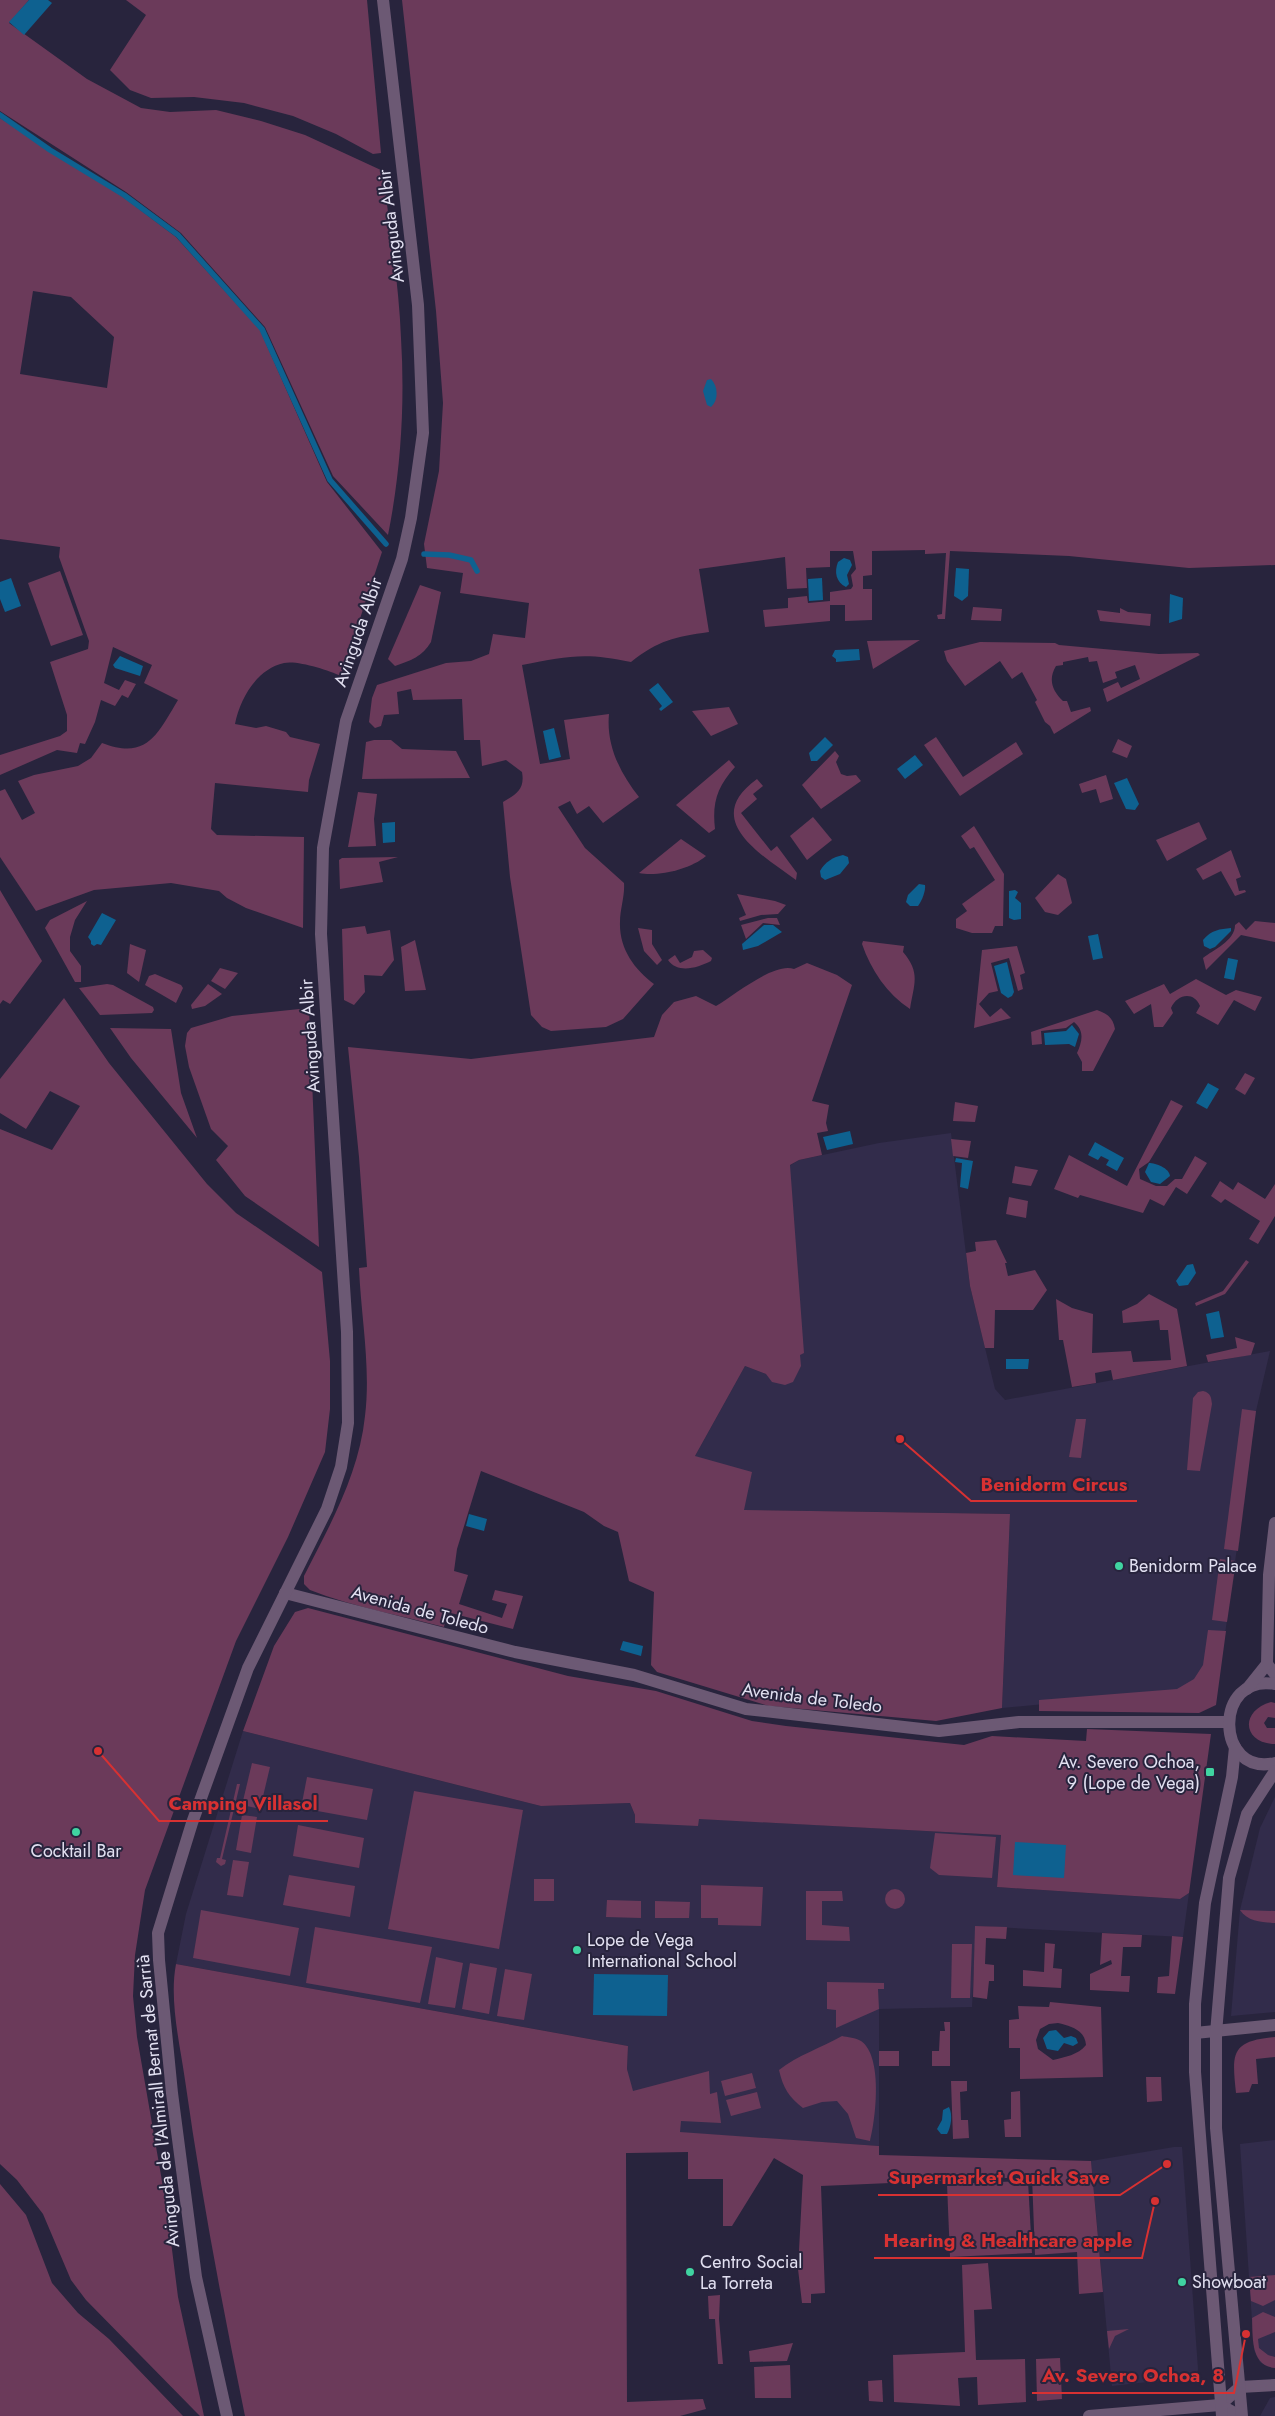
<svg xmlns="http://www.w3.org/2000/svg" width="1275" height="2416" font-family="Jost,sans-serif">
<rect width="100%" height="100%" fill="#28243d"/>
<g fill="#322c4b">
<polygon points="951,1133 970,1286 995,1389 1005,1400 1270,1351 1256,1411 1221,1663 1212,1688 1002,1708 1010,1514 744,1510 743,1505 695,1456 745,1366 766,1374 764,1181 799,1160 879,1143"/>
<polygon points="243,1731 541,1806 630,1803 635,1815 1001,1835 997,1887 1180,1899 1189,1893 1183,1937 976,1926 972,2007 879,2009 879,2146 641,2130 627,2069 628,2046 176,1964 186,1914"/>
<polygon points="1275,1797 1275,2012 1231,2016 1240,1910 1260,1828"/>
<polygon points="1275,2140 1275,2368 1265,2365 1260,2362 1254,2350 1240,2144"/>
<polygon points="1174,2147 1182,2147 1198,2369 1197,2374 1191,2377 1112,2386 1091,2161"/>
<polygon points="1275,2397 1275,2416 1260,2416 1270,2398"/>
</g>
<g fill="#6b3a5a" fill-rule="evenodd">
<path d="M0,0H29L9,23L87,79L141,108L170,112L216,110L261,121L305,135L383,171C389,226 399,283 401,338C405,404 401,470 388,535L333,476L265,327L181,233L126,192L0,111Z"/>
<polygon points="126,0 367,0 381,153 373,154 336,134 293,116 244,103 194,97 151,98 130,90 110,70 146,15"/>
<path d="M402,0H1275V565L1189,568L1069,556L950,551L945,619H938L937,615L942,614L946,553L925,554V550L872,551V575L863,576V589H872V620L845,621V605H830V621L765,627L763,610L788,608V598L807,596L808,603L830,601V592L851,589L853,586L851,575L856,569L853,551H830V567L806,568L807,588L787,589L785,557L699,569L709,632C674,637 659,640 631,662C586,652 566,656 522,665L540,764L570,759L564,720L609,714C606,745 620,773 639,797L603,823L589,806L577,814L570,801L558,807L585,848L624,883C625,896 620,909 620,922C619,948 634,969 654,984L623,1019L606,1027L551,1031L542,1027L531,1015L510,877L503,802C517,794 525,789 522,772L506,760L482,766L480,740H464L462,699L413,700L411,689L397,692L399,714L384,715L381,726L375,728L369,722L372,698L377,685L446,663L471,661L489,654L493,634L525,638L529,603L460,593L463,573L427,568L424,544L439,471L443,403L436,311Z"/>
<path d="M0,118L123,197L176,237L260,330L327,482L382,552L341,676C328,670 297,660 284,663C257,669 240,698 235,724L256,728L266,726L286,732L290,737L320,744L309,780L308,792L215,783L211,829L217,835L304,837L303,928L246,908L227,898L219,891L171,883L94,890L36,911L0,857V791L5,789L22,820L35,813L18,781L34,775L78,766L91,758L102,743C147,760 157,735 178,700L144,683L152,665L113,647L104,683L119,690L125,680L136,684L128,698L122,695L115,706L101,700L95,722L85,744L80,743L77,753L57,750L0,775V755L60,736L67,731V715L50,662L88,649L89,641L59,557L60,547L0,539ZM33,291L71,297L114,337L107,388L20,374Z"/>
<polygon points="60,571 83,635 51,646 28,583"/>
<path d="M420,585L441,592L431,642C423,656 410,661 395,666L388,659Z"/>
<polygon points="973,607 1002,609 1001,621 971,620"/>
<polygon points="1120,608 1128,612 1151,614 1150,626 1100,621 1097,610 1120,613"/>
<polygon points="920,640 873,669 867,641"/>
<path d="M980,642L1055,643L1059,645L1159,654L1198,653L1200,655L1107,702L1103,689L1118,682L1121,688L1140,679L1135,665L1115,672L1117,678L1103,683L1097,661L1089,662L1088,657L1063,662V665L1056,666C1048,679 1052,691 1063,701H1067L1071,712L1090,707L1091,711L1054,734L1050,726L1045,722L1035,702L1037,700L1022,672L1012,679L1000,661L965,686L947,661L944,651Z"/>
<polygon points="729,707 738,724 711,736 692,711"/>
<polygon points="936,737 963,777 1016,742 1023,754 960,796 924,745"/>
<polygon points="1118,739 1132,746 1127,758 1112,752"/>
<polygon points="374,740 391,740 402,749 456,751 470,778 362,779 366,742"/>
<polygon points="835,751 839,756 836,762 841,774 847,776 856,775 861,781 821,809 802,785"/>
<path d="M729,760L735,767C717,787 712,803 715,829L709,833L676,805Z"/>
<polygon points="1106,775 1113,799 1100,803 1096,789 1082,793 1079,784"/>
<path d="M757,779L763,786L753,794L757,799L741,813L771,851L777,846L797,873L796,880C762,855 700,820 757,779Z"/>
<polygon points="358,792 377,794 374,819 376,846 348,847"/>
<polygon points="813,817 832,840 807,860 790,836"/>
<polygon points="1199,822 1207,839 1167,861 1156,840"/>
<polygon points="974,826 1004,874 1003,926 995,926 992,933 972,933 956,928 956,919 967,911 962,904 995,880 974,847 970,849 961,836"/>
<path d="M681,839L706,856C691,869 658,877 639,873Z"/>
<polygon points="1231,850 1241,877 1236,879 1239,891 1245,890 1246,892 1235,896 1221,871 1203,880 1196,869"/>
<polygon points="398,857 379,862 383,882 340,889 339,860 342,858"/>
<polygon points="1058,874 1066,879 1072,903 1058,915 1045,912 1035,898"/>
<polygon points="0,890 42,961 10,1004 3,1000 0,1004"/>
<polygon points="737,894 775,901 786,905 778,914 761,915 740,921 739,918 746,915"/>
<polygon points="87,901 75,920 70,937 70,951 81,966 81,982 75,982 45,928 50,920"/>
<polygon points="768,918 777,918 780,925 763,923 746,939 741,925"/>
<path d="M1255,921L1275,923V942L1241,935L1206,970L1203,958C1213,950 1235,941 1235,925L1239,922L1246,930Z"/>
<polygon points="365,926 367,934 390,930 394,960 382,976 364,975 365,992 354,1005 344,1000 342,929"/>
<polygon points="638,928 652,930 652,944 662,960 657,965 644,951"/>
<polygon points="415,940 426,990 405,991 401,947"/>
<path d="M863,941L904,946L903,952C921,973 914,984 910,1009C887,994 871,970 862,944Z"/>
<polygon points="130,944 146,950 139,982 127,973"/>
<polygon points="1017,946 1025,973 1020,975 1023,989 1018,991 1009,958 991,963 998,991 989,993 979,1004 990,1017 1001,1008 1011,1018 974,1028 982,950"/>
<path d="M703,950L712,958L711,961C697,968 678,974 668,960L675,955L680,963L692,957L694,951Z"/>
<path d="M807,963L837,975L852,985L812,1101L829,1105L826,1123L828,1131L817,1133L822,1155L799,1160L790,1165L804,1353L800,1355L801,1366L793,1382L785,1385L772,1382L766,1374L745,1366L695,1456L752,1472L744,1510L1010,1514L1002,1708L936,1721L769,1706L657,1672L651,1665L654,1592L629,1581L618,1532L604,1526L584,1512L481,1471L457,1549L454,1571L468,1575L459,1604L502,1618L507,1604L492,1600L495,1590L523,1596L513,1629L447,1612L444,1627C399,1615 353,1607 310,1590L304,1584V1576C330,1525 359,1474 365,1416C371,1367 361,1317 359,1268L367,1267L359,1157L348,1047L471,1059L654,1037L662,1015L674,1002L696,996L716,1006C735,995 774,962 794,969Z"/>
<polygon points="220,968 238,973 225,989 211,981"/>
<polygon points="155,974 181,985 183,988 176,1003 145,985 149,976"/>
<path d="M1196,979L1226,995L1236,990L1262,997L1255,1011L1234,1000L1218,1025L1196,1013L1200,1006C1194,991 1177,994 1171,1008L1173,1013L1163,1027H1154L1151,1004L1134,1014L1125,1001L1164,984L1170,994Z"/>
<polygon points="107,984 113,985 153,1007 154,1010 152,1013 100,1015 79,988"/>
<polygon points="208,984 222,994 205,1006 192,1009 191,1005"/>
<polygon points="64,998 109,1063 207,1184 236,1213 322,1272 330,1361 330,1409 325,1452 288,1537 236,1641 145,1890 135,1955 133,1996 137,2037 167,2210 178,2297 204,2416 200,2416 194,2410 86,2300 71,2280 43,2214 17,2180 0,2164 0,1129 52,1150 80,1106 50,1091 26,1129 0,1113 0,1079"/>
<polygon points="309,1008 319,1247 245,1196 216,1160 228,1146 211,1129 189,1067 185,1046 187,1033 191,1028 232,1016"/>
<path d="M1097,1010C1108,1014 1113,1018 1115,1029L1093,1071H1082V1062L1077,1053C1082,1042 1085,1031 1074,1022L1066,1028L1041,1031L1042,1044L1032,1045L1031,1032Z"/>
<polygon points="110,1028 171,1029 181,1093 197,1138 131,1058"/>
<polygon points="1245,1073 1255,1078 1245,1095 1235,1089"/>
<polygon points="1171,1100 1183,1106 1149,1162 1139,1169 1140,1179 1156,1186 1167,1186 1175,1179 1182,1179 1195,1156 1207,1163 1187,1194 1176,1187 1164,1206 1150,1199 1143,1213 1080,1195 1078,1198 1054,1189 1069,1155 1127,1186"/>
<polygon points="955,1102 978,1106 975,1122 953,1121"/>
<polygon points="951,1139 971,1141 968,1158 953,1156"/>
<polygon points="1015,1166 1038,1170 1031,1186 1012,1183"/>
<polygon points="1220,1181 1233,1190 1238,1182 1265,1199 1275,1184 1275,1216 1258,1244 1249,1239 1260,1221 1225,1199 1221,1203 1211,1196"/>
<polygon points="1009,1197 1028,1201 1026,1218 1006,1214"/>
<polygon points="996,1240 1007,1263 1005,1263 1008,1276 1035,1270 1047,1290 1033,1310 995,1310 994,1348 985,1348 970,1286 966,1253 976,1251 975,1242"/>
<polygon points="1246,1260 1249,1262 1225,1294 1196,1306 1195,1303 1223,1291"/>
<polygon points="1149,1294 1177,1309 1187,1366 1113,1380 1111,1370 1095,1373 1096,1383 1072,1387 1063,1340 1059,1340 1056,1299 1072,1308 1093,1314 1092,1353 1131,1351 1133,1362 1171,1360 1168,1330 1160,1330 1159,1320 1123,1323 1122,1311 1137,1304"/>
<polygon points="1235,1337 1255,1343 1251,1355 1208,1362 1206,1355 1237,1348"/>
<path d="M1203,1391C1211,1393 1211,1397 1212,1404L1200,1471L1187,1470L1193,1398L1198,1392Z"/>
<polygon points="1242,1409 1256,1411 1238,1551 1224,1549"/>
<polygon points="1076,1419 1086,1419 1081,1458 1069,1457"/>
<polygon points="1220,1559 1236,1561 1227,1622 1212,1620"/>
<polygon points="308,1608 568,1676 656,1691 752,1721 786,1726 964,1745 992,1736 1086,1741 1087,1729 1211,1734 1189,1893 1180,1899 997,1887 1001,1835 699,1819 698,1826 635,1823 635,1815 630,1803 541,1806 243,1731 274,1646 295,1612"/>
<polygon points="1208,1630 1226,1631 1216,1705 1199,1713 1039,1711 1039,1700 1177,1689 1194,1679 1203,1665"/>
<path d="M1271,1702L1275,1703V1718L1268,1717L1264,1723L1267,1728H1275V1744C1243,1744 1239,1711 1271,1702Z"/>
<polygon points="252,1763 270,1767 260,1809 242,1805"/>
<polygon points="307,1777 373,1789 367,1820 301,1808"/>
<polygon points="237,1784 240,1784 222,1859 226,1860 225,1864 221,1866 216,1862 217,1858 220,1858"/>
<polygon points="414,1791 523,1810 499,1949 388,1929"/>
<polygon points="242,1815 257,1817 251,1853 236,1850"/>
<polygon points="298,1825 364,1838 359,1868 293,1856"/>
<polygon points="935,1833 996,1837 992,1878 939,1875 930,1868"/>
<polygon points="233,1860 249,1862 243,1897 227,1895"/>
<polygon points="289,1875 355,1886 350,1917 283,1905"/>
<rect x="534" y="1879" width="20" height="22"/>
<polygon points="701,1885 763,1887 761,1926 718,1925 718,1918 701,1918"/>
<circle cx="895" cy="1899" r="10"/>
<polygon points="806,1891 842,1891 843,1901 822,1901 822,1925 849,1927 850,1941 806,1940"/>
<polygon points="607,1900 641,1901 641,1918 606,1917"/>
<polygon points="655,1901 690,1902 689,1918 655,1918"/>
<polygon points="201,1910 299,1928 290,1976 193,1958"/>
<path d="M1240,1910L1275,1911V1923C1262,1922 1248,1922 1240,1910Z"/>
<polygon points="975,1926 1007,1927 1006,1939 986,1938 985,1964 994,1965 994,1981 989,1981 987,1999 973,1997"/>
<polygon points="315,1927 432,1947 420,2003 306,1983"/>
<polygon points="1102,1933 1142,1935 1141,1947 1123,1947 1121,1976 1130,1976 1129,1992 1090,1990 1090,1974 1112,1964 1111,1960 1100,1965"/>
<polygon points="1172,1936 1183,1937 1175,1994 1157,1993 1158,1977 1169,1976"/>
<polygon points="1045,1943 1055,1944 1053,1968 1062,1969 1061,1988 1023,1986 1023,1970 1044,1972"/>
<polygon points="952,1944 972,1944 970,1998 951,1998"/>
<polygon points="436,1957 463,1963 455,2008 428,2004"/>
<polygon points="470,1963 497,1968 489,2014 462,2009"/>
<path d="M176,1964L628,2046L627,2069L633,2091L709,2071L710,2094L717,2092L721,2123L681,2121L680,2132L879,2146V2155L1091,2161L1103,2292L1079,2294L1077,2252L1035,2255L1032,2177L821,2186L825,2293L811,2294V2303H802L798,2269L803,2175L774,2158L732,2226H723V2179H688V2152L630,2153H626L627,2402L703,2399L706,2409L680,2416H245C222,2305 201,2193 185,2080C180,2044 169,2001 176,1964Z"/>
<polygon points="505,1969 532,1974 524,2020 497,2016"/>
<polygon points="827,1982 884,1983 884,1989 878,1989 879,2009 836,2028 836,2010 827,2009"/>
<path d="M1050,2002L1101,2007L1103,2077L1020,2079V2048H1009V2020L1019,2019L1018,2006L1049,2007ZM1058,2023C1071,2026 1085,2030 1086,2045C1078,2055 1065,2057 1053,2060L1038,2049L1036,2040L1040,2029L1049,2024Z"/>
<polygon points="944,2022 950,2022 950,2066 932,2066 932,2051 939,2051 940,2031 945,2031"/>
<path d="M842,2036C847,2037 856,2038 861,2041C883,2056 876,2118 870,2141L856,2138L848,2114L837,2101L822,2102L803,2108C789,2097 783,2088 779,2070C798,2055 821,2048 842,2036Z"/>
<path d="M1275,2037V2057L1256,2059L1258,2084H1252L1249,2092L1236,2093C1232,2054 1230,2041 1275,2037Z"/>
<rect x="879" y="2051" width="20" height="15"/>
<polygon points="752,2073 756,2088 725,2096 721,2081"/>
<polygon points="1146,2077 1161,2077 1162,2101 1147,2102"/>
<polygon points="951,2081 967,2081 967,2091 960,2092 961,2120 968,2120 969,2138 953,2139"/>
<polygon points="1020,2091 1021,2137 1005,2137 1004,2120 1011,2119 1011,2092"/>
<polygon points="757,2092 761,2108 731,2116 726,2100"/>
<polygon points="1028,2181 1032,2253 950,2257 947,2184"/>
<polygon points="0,2184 26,2215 52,2283 78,2313 109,2339 183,2416 0,2416"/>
<polygon points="988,2263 992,2309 974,2310 976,2360 1025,2359 1026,2402 978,2405 977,2377 958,2378 960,2406 894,2402 893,2355 965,2352 962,2265"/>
<polygon points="1275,2275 1275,2300 1263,2306 1251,2301 1249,2277"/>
<polygon points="720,2295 719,2319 723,2364 718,2364 715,2319 709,2319 708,2296"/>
<path d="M1263,2312L1275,2317V2332L1258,2339L1259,2348L1268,2355L1275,2357V2368C1250,2366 1253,2336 1252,2318Z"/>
<polygon points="1129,2329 1115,2336 1109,2349 1107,2331"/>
<polygon points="793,2343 787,2361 750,2362 749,2351"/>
<polygon points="1060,2358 1062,2399 1037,2401 1036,2359"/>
<polygon points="790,2365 791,2398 755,2398 754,2367"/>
<polygon points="1186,2373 1186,2378 1150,2382 1149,2376"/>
<polygon points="882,2380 883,2402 869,2401 868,2381"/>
</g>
<g fill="#0e6190">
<polygon points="29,0 48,0 52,3 24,35 9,22"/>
<path d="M711,379C718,386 719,400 711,407L707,405L703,391L707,380Z"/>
<path d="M844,558L850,560L852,565L847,575L849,584L846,587C836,582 834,572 838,562Z"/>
<polygon points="956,568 969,569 968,596 962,601 954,596"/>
<polygon points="11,578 21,606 5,612 0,599 0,582"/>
<polygon points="822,578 823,600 809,601 808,579"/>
<polygon points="1170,594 1183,598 1182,619 1169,623"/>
<polygon points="859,649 860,660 836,662 836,659 832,656 835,650"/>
<polygon points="120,656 143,666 140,676 115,668 113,665"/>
<polygon points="658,683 673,702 661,711 659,709 662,706 649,690"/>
<polygon points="554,728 561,757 549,760 543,731"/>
<polygon points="825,737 833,745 817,761 811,761 809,753"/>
<polygon points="915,755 923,765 905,779 897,769"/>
<polygon points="1127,778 1139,804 1135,810 1126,809 1114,783"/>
<polygon points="395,822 395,842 383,843 382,823"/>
<path d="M843,855L848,857L849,863L840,874L825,880L821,877L820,871C825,862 833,857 843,855Z"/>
<path d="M919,884L925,885C926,890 922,901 918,906H910L906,902L908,895Z"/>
<polygon points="1015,890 1018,892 1015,898 1021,903 1021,919 1014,920 1009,918 1009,891"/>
<polygon points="102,913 116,920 101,945 97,944 94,946 91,944 91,941 88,937"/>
<polygon points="764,925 773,925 782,932 758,946 743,950 742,944"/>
<path d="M1231,928V931L1215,947L1210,949L1204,946L1203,940C1211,930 1220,929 1231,928Z"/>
<polygon points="1098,934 1103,958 1093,960 1088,936"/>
<polygon points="1228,958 1238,960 1234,980 1224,978"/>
<polygon points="1007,962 1014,992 1012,996 1008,998 1001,993 994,966"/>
<polygon points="1072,1025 1079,1034 1075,1047 1069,1044 1045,1045 1044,1033 1066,1031"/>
<polygon points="1208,1083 1219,1089 1207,1109 1196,1103"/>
<polygon points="850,1131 853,1144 827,1150 823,1137"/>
<polygon points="1095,1142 1124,1158 1117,1171 1106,1165 1109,1160 1101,1156 1098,1160 1088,1155"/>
<polygon points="956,1158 973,1161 968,1189 960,1187 962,1163 955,1162"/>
<path d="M1149,1163C1156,1163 1169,1168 1170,1176L1160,1184L1151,1182L1145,1172Z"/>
<polygon points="1193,1264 1196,1273 1188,1285 1179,1286 1176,1281 1187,1265"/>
<polygon points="1219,1311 1224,1337 1211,1339 1206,1314"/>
<polygon points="1006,1359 1029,1359 1028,1369 1006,1369"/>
<polygon points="469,1514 487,1519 484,1531 466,1526"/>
<polygon points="623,1641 643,1646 641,1656 620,1650"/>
<polygon points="1015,1842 1066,1845 1064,1878 1013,1875"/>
<polygon points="594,1974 668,1975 667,2016 593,2015"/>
<polygon points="1056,2030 1064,2038 1071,2036 1076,2038 1078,2043 1073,2046 1064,2043 1058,2051 1047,2049 1043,2038 1049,2031"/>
<path d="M949,2107C953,2115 951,2127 947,2134H941L937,2129L942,2120L943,2110Z"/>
</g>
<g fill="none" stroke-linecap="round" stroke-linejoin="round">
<g stroke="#0e6190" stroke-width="5.5">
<polyline points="0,115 50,150 124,195 178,235 262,329 330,480 386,544"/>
<polyline points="424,554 449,555 471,560 477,571"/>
</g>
<g stroke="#6c5974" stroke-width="12">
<polyline points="285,1593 515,1652 634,1675 746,1709 939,1731 1019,1722 1228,1722"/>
<polyline points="1267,1664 1275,1674"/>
<path d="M1275,1684C1213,1673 1215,1777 1275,1763"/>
<polyline points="1247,1689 1267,1664 1269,1575 1275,1523"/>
<polyline points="1195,2033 1275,2025"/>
<polyline points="1220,2405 1240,2387 1275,2385"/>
<polyline points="227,2416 196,2277 172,2093 159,1960 158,1933 192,1823 248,1668 327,1509 341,1467 348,1423 347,1332 321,934 323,848 346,721 402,559 411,518 423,433 418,305 383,0"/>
<polyline points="1089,2416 1220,2405 1240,2416"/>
<polyline points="1222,2416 1195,2072 1195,2004 1205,1903 1232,1777 1235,1747"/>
<polyline points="1242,2416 1216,2128 1216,2033 1229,1878 1247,1814 1275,1771"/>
</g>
</g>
<g fill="#40d4a1" stroke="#28243d" stroke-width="2">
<circle cx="1119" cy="1566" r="5"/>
<rect x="1205" y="1767" width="10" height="10" rx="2.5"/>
<circle cx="76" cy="1832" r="5"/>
<circle cx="577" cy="1950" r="5"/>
<circle cx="690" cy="2272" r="5"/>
<circle cx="1182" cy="2282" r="5"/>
</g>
<g text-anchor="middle" stroke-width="4" stroke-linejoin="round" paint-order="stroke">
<g font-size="18" fill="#e2e0f1" stroke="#28243d">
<text transform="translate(391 226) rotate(-97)" y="6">Avinguda Albir</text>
<text transform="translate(358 632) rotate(-71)" y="6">Avinguda Albir</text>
<text transform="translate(310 1036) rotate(-94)" y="6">Avinguda Albir</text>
<text transform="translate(420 1610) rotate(15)" y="6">Avenida de Toledo</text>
<text transform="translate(812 1698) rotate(7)" y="6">Avenida de Toledo</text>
<text transform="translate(158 2101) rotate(-96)" y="6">Avinguda de l'Almirall Bernat de Sarrià</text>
</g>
<g font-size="18" fill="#e2e0f1" stroke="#28243d" text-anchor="start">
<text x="1129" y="1572">Benidorm Palace</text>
<text x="1200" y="1768" text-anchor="end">Av. Severo Ochoa,<tspan x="1200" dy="21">9 (Lope de Vega)</tspan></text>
<text x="76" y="1857" text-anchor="middle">Cocktail Bar</text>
<text x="587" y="1946">Lope de Vega<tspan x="587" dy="21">International School</tspan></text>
<text x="700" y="2268">Centro Social<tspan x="700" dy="21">La Torreta</tspan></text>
<text x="1192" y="2288">Showboat</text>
</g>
</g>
<path fill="none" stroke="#d73132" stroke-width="2" d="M900 1439L971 1501H1137M98 1751L159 1821H328M1167 2164L1120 2195H878M1155 2201L1142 2258H874M1246 2334L1234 2393H1032"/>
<g fill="#d73132" stroke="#28243d" stroke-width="2">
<circle cx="900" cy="1439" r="5"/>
<circle cx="98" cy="1751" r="5"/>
<circle cx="1167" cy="2164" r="5"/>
<circle cx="1155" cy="2201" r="5"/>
<circle cx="1246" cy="2334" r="5"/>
</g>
<g font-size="19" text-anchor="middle" font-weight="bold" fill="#d73132" stroke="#28243d" stroke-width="4" stroke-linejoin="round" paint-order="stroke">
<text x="1054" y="1491">Benidorm Circus</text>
<text x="243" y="1810">Camping Villasol</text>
<text x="999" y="2184">Supermarket Quick Save</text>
<text x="1008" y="2247">Hearing &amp; Healthcare apple</text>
<text x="1133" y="2382">Av. Severo Ochoa, 8</text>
</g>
</svg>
